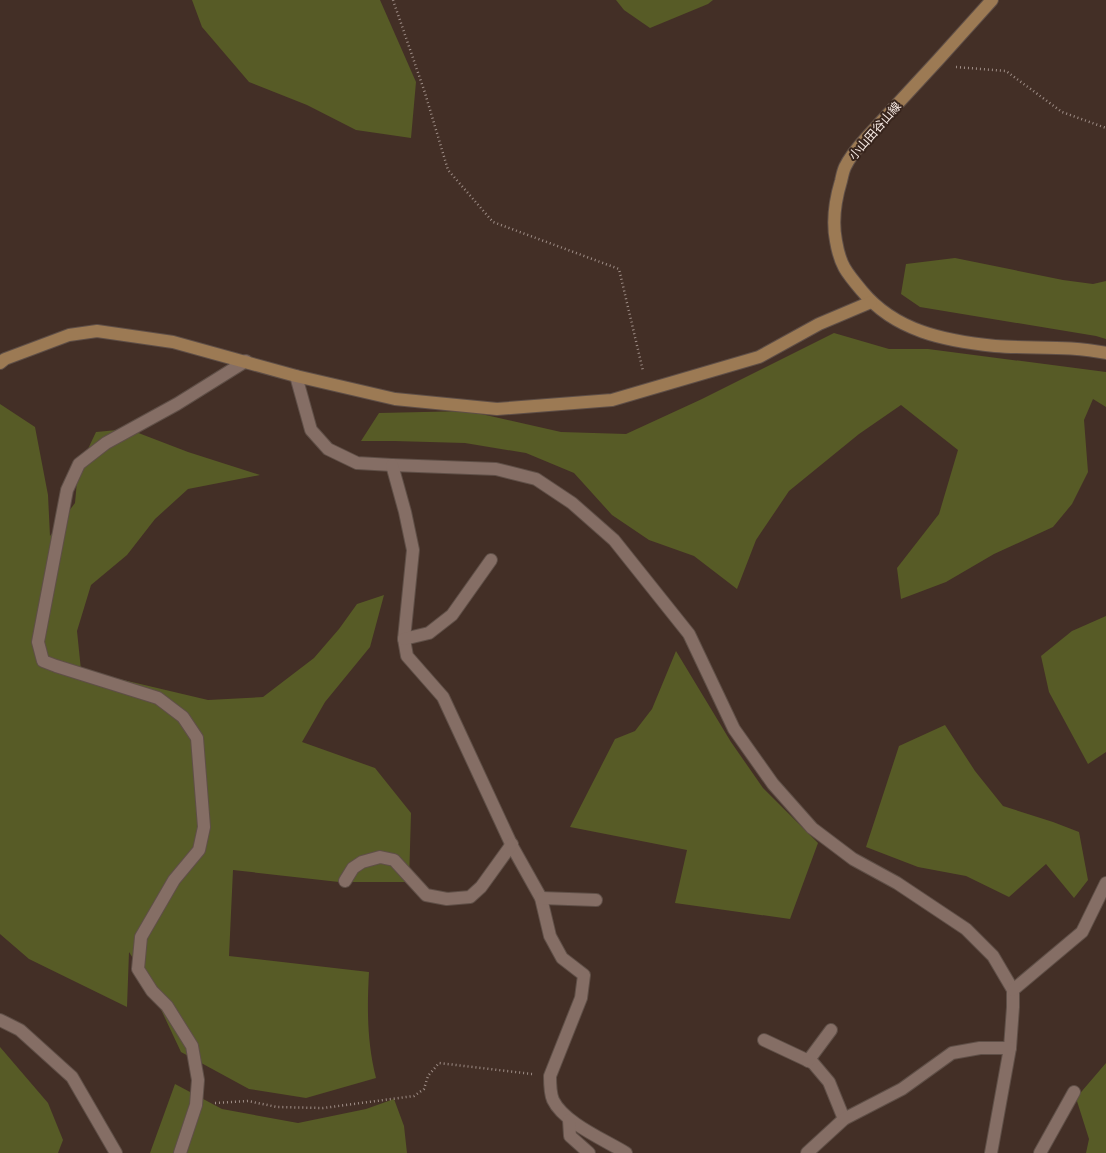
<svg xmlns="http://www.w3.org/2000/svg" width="1106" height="1153" font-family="Inter,'Noto Sans JP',sans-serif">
<rect width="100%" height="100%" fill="#432f26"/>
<g fill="#575b26">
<polygon points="192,0 380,0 416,82 411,138 356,130 307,105 249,82 202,27"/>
<polygon points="616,0 713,0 708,4 650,28 624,10"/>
<polygon points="955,258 1063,280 1093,284 1106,281 1106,339 1096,336 920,307 901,294 906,264"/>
<polygon points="834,333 889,349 928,349 1106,372 1106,407 1093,399 1084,420 1088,472 1072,504 1053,527 994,554 946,582 901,599 897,568 939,514 958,450 901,405 859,434 789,491 756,540 737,589 694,556 649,540 612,515 574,473 526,453 465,443 394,441 361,441 379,413 468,411 561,432 626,434 702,399"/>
<path d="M0,404L35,427L48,495L50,536L75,503L78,470L96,432L128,429L188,452L260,475L188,489L155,519L127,555L91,585L77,631L81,670L208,700L263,697L314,658L339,629L357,604L384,595L370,647L325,702L302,742L375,768L411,813L409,882H339L233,870L229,956L369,972C367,1009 367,1042 376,1078L306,1098L249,1089L181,1052L148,982L129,952L127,1007L29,959L0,934Z"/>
<polygon points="1106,616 1106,752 1088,764 1049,692 1041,656 1072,631"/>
<polygon points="676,651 731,742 763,788 818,843 790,919 675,903 687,850 570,827 615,739 635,731 652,709"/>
<polygon points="945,725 975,771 1003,806 1053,822 1079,832 1088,880 1074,898 1046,864 1009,897 966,876 918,867 866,847 899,746"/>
<polygon points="0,1047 48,1103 63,1140 58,1153 0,1153"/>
<polygon points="1106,1063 1106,1153 1086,1153 1089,1139 1076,1098"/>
<polygon points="175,1084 222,1109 298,1123 366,1109 394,1099 404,1126 407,1153 150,1153"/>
</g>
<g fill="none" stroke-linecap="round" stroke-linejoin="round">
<defs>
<g id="street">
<polyline points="296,376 311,430 328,449 357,463 392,465 496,469 536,479 572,503 614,540 689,634 734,729 773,784 812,828 853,859 897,883 966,929 993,956 1013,990 1013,1007 1010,1048 991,1153"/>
<path d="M392,465L405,512L413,550L404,639L407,656L443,697L513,848L541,898L550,936L562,958L584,975L581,998L550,1076C550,1084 550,1093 553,1100C564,1123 605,1140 626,1153"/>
<polyline points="404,639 429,633 452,615 491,560"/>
<polyline points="345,881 353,868 362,862 380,857 394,860 426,895 447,899 470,897 481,887 512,844"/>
<polyline points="541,898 596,900"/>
<polyline points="1013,990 1082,932 1106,883"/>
<polyline points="0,1020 20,1030 72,1077 116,1153"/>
<polyline points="764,1040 813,1063 829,1082 844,1119"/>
<polyline points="808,1061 831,1030"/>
<polyline points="569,1120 570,1136 589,1153"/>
<polyline points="180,1153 196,1105 198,1080 192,1046 167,1006 152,991 138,969 141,937 174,880 199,850 204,827 197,738 183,717 158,698 56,666 43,661 38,642 67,490 79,464 106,443 177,404 246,361"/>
<polyline points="807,1153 844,1119 902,1089 952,1053 980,1048 1010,1048"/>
<polyline points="1040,1153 1074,1092"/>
</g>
<g id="secondary">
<path d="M992,0L938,60L866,138C858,147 850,156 845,167C843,171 842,177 841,181C835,201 832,221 836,241C840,265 846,272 862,291C895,331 945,341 995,346C1032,349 1069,345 1106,353"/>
<polyline points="0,363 5,359 69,335 97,331 173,342 296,376 395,399 497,409 612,400 759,357 819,324 871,302"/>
</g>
</defs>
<use href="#street" stroke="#5f4f47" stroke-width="14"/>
<use href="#secondary" stroke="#5f4f47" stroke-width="14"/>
<g stroke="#9f8e87" stroke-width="2.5" stroke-dasharray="1 3" stroke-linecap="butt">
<polyline points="393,0 425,93 448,170 493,222 619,269 643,371"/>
<polyline points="956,67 1006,71 1062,112 1106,128"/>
<polyline points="215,1103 248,1101 277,1107 323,1108 414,1096 424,1089 428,1076 439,1063 532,1074"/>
</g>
<use href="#street" stroke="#856e65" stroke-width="12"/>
<use href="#secondary" stroke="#9c7a54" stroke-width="12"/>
</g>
<g text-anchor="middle" stroke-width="4" stroke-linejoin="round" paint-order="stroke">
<g font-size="12" fill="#faede7" stroke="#38251d">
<text transform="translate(875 131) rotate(-49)" y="4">小山田谷山線</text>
</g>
</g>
</svg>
